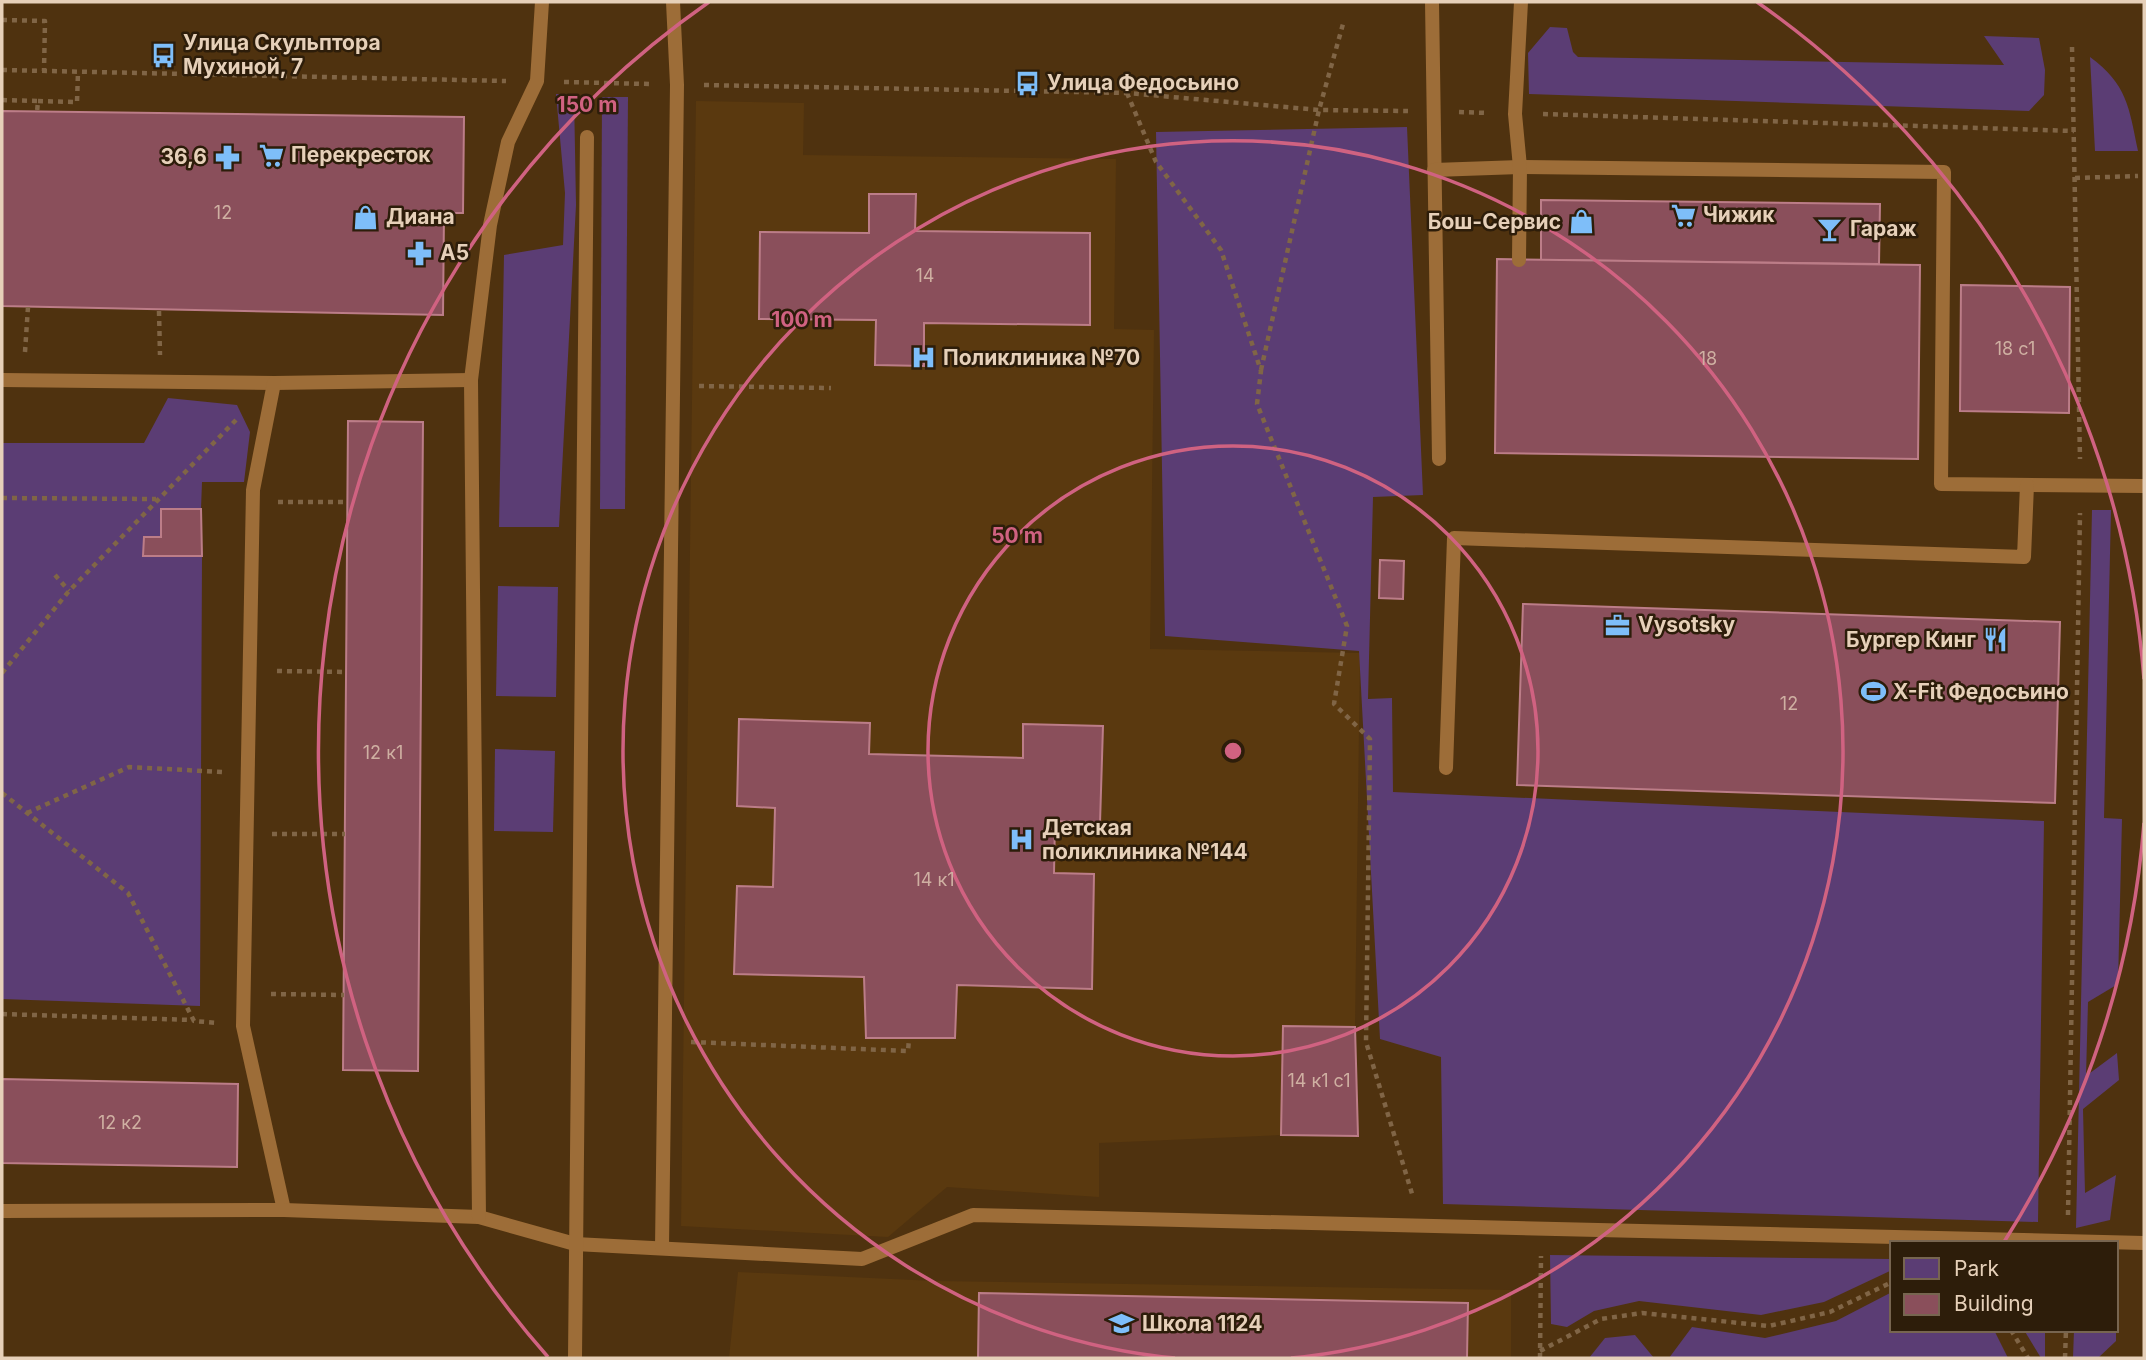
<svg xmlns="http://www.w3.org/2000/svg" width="2146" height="1360" font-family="Inter,sans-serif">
<rect width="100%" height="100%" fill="#4f320f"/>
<g fill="#5a390f">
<polygon points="696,101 804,103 803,155 1116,159 1114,329 1154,330 1150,649 1360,653 1355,1027 1283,1026 1281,1135 1099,1143 1099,1197 947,1187 888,1237 681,1226"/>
<polygon points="738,1272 935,1281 1511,1290 1511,1358 729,1358"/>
</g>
<g fill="#5b3d74">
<polygon points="1550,27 1567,28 1573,52 1578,57 2004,65 1984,36 2039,38 2045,70 2044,95 2029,111 1529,94 1528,53"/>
<path d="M2090,57C2127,84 2129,107 2138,151H2095Z"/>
<polygon points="556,94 574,95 576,205 559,527 499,527 504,255 563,245 565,193"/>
<polygon points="602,97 628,97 625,509 600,509"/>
<polygon points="1407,127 1423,495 1373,497 1368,699 1392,698 1393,792 2044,821 2038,1222 1443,1204 1441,1057 1380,1039 1359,651 1165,636 1156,132"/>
<polygon points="168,398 237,405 250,432 244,482 202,482 201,509 161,509 161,537 144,537 144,556 202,556 200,1006 2,999 2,443 144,443"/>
<polygon points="2092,510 2111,510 2104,818 2122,819 2118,984 2088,1002 2086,1076 2117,1053 2119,1080 2083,1109 2085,1193 2116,1175 2110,1220 2076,1228"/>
<polygon points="498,586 558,587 556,697 496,696"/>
<polygon points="495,749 555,751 553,832 494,831"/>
<polygon points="1550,1255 1892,1259 1892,1270 1824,1302 1761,1315 1639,1301 1594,1311 1567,1327 1551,1324"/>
<polygon points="1892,1292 1892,1330 1994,1330 2008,1358 1669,1358 1692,1327 1765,1338 1836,1321"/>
<polygon points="2024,1330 2045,1330 2045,1358 2041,1358"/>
<polygon points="2074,1330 2116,1330 2116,1341 2098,1358 2073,1358"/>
<polygon points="1635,1335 1654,1358 1589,1358 1605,1338"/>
</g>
<g fill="#8a4f5b" stroke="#bc7d88" stroke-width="2">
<polygon points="2,111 464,117 463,213 444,213 443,315 2,306"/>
<polygon points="869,194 916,194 915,231 1090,233 1090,325 924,323 924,366 875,365 876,320 759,319 760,232 869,233"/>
<polygon points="1541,200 1880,204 1879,264 1541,260"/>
<polygon points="1497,259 1920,265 1918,459 1495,453"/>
<polygon points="1961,285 2070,287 2069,413 1960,411"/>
<polygon points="348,421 423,422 418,1071 343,1070"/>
<polygon points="161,509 201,509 202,556 143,556 144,537 161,537"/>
<polygon points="1380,560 1404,561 1403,599 1379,598"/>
<polygon points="1523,604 2060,622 2055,803 1517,785"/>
<polygon points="739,719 870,723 869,754 1023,758 1023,724 1103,726 1100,823 1055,821 1054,873 1094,874 1092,989 957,985 955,1038 866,1038 864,977 734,974 737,886 773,887 775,808 737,806"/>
<polygon points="1283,1026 1355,1027 1358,1136 1281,1135"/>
<polygon points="2,1079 238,1084 237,1167 2,1163"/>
<polygon points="979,1293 1468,1303 1467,1358 978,1358"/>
</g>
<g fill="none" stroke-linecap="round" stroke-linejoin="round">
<g stroke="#806546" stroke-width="4.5" stroke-dasharray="5 5" stroke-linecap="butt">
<polyline points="2,20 45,21 44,71"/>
<polyline points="2072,47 2080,459"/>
<polyline points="2,70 506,81"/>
<polyline points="564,82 650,84"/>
<polyline points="704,85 1127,93 1319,110 1408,111"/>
<polyline points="1127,93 1156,162 1221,250 1261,371 1257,404 1347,626 1334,704 1370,739 1366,1042 1413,1197"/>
<polyline points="2,100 38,101 37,112"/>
<polyline points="38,101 77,102 78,72"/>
<polyline points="1459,112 1489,113"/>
<polyline points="1543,114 2074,131"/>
<polyline points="2075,178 2138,176"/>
<polyline points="159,311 160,355"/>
<polyline points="25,352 28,307"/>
<polyline points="1261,370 1319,110 1343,24"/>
<polyline points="699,386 831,388"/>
<polyline points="2,498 156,499"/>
<polyline points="278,502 348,502"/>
<polyline points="55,575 69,591"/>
<polyline points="277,671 346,672"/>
<polyline points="2,673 69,591 236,420"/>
<polyline points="2,793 128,893 194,1021 218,1023"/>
<polyline points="27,813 129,767 222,772"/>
<polyline points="272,834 345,834"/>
<polyline points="271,994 344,995"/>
<polyline points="2,1014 193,1020"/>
<polyline points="691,1042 908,1051 909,1039"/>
<polyline points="2068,1215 2080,513"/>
<polyline points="2011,1330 2028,1358"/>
<polyline points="1540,1351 1601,1319 1642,1313 1769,1326 1830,1312 1892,1282"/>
<polyline points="1540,1358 1541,1256"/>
<polyline points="2065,1358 2066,1330"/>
</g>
<g stroke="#9d6d38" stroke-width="14">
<polyline points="1432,2 1439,459"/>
<polyline points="1434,170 1520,167 1944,172 1941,484 2144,486"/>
<polyline points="1519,260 1520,167 1515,114 1521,2"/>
<polyline points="2,380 274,383 471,380"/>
<polyline points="274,383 253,490 243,1026 284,1210"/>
<polyline points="1446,768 1454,538 2024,557 2027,485"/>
<polyline points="2,1211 284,1210 479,1217 575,1244 862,1259 973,1215 2144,1243"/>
<polyline points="479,1217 471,380 490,225 508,142 537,81 542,2"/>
<polyline points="662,1247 677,85 673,2"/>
<polyline points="575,1358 587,137"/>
</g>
</g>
<g fill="none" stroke="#d06281" stroke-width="3.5">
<circle cx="1233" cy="751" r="305"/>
<path d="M1175 1358A610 610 0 1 1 1291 1358"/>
<path d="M2144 823A914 914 0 0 1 2004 1242M548 1357A914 914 0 0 1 709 2M1757 2A914 914 0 0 1 2144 679"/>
</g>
<defs>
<symbol id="bus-bare" viewBox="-9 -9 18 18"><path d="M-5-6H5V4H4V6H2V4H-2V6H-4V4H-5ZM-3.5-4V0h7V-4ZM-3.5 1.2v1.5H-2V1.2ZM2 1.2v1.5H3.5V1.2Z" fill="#7ebef9" stroke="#2d1d0a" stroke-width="2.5" paint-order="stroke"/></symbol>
<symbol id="supermarket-bare" viewBox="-9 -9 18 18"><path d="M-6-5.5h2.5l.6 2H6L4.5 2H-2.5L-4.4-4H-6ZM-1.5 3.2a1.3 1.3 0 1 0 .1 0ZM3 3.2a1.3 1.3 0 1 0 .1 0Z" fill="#7ebef9" stroke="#2d1d0a" stroke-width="2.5" paint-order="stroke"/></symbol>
<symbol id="pharmacy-bare" viewBox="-9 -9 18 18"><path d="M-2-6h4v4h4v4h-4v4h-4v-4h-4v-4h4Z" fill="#7ebef9" stroke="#2d1d0a" stroke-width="2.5" paint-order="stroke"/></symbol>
<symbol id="shop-bare" viewBox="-9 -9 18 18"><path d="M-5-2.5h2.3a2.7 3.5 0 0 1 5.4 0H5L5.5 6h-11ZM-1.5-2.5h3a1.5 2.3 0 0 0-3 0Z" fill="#7ebef9" stroke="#2d1d0a" stroke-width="2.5" paint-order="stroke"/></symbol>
<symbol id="bar-bare" viewBox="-9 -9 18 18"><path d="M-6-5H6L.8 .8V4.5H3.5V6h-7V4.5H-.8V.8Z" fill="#7ebef9" stroke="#2d1d0a" stroke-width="2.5" paint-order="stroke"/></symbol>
<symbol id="hospital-bare" viewBox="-9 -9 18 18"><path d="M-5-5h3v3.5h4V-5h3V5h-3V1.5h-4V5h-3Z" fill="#7ebef9" stroke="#2d1d0a" stroke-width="2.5" paint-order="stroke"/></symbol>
<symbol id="office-bare" viewBox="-9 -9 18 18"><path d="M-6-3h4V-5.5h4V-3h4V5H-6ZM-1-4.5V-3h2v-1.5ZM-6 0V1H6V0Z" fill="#7ebef9" stroke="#2d1d0a" stroke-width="2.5" paint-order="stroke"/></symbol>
<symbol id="restaurant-bare" viewBox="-9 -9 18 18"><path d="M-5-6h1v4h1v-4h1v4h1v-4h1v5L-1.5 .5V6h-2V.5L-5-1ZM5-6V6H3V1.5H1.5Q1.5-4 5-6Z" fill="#7ebef9" stroke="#2d1d0a" stroke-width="2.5" paint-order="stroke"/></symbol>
<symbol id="stadium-bare" viewBox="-9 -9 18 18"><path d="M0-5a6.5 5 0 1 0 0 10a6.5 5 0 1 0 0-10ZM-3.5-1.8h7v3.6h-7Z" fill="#7ebef9" stroke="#2d1d0a" stroke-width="2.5" paint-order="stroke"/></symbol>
<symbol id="school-bare" viewBox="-9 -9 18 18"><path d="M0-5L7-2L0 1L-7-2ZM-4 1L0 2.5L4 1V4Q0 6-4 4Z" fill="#7ebef9" stroke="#2d1d0a" stroke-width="2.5" paint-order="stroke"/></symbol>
</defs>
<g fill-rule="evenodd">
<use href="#bus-bare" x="146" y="38" width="35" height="35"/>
<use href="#bus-bare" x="1010" y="66" width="35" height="35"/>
<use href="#supermarket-bare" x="254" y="138" width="35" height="35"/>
<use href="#pharmacy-bare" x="210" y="140" width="35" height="35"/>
<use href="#supermarket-bare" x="1666" y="198" width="35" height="35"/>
<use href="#shop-bare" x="348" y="200" width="35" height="35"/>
<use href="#shop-bare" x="1564" y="204" width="35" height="35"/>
<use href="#bar-bare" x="1812" y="212" width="35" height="35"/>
<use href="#pharmacy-bare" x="402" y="236" width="35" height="35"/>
<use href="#hospital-bare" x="906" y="340" width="35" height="35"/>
<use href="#office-bare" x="1600" y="608" width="35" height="35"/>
<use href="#restaurant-bare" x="1978" y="622" width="35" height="35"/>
<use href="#stadium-bare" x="1856" y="674" width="35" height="35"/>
<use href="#hospital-bare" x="1004" y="822" width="35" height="35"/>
<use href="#school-bare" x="1104" y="1306" width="35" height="35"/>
</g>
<g text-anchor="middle" stroke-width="5" stroke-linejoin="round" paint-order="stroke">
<g font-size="18" fill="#cfb0a2">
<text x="223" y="219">12</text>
<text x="925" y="282">14</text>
<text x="2015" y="355">18 с1</text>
<text x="1708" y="365">18</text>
<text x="1789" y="710">12</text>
<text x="383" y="759">12 к1</text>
<text x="934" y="886">14 к1</text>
<text x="1319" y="1087">14 к1 с1</text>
<text x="120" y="1129">12 к2</text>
</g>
<g font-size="21" font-weight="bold" fill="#e6d0b9" stroke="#2d1d0a" text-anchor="start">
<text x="183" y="50">Улица Скульптора<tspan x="183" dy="24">Мухиной, 7</tspan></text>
<text x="1047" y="90">Улица Федосьино</text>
<text x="291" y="162">Перекресток</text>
<text x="207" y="164" text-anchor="end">36,6</text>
<text x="1703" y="222">Чижик</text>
<text x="386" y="224">Диана</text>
<text x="1561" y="229" text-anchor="end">Бош-Сервис</text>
<text x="1850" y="236">Гараж</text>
<text x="440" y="260">А5</text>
<text x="943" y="365">Поликлиника №70</text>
<text x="1638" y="632">Vysotsky</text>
<text x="1976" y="647" text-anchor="end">Бургер Кинг</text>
<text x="1893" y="699">X-Fit Федосьино</text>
<text x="1042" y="835">Детская<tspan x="1042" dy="24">поликлиника №144</tspan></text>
<text x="1142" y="1331">Школа 1124</text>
</g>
</g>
<circle cx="1233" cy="751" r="10" fill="#d06281" stroke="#2d1d0a" stroke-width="3.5"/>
<g font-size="21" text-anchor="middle" font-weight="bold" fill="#d06281" stroke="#2d1d0a" stroke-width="5" stroke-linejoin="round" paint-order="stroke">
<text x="587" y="112">150 m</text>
<text x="802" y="327">100 m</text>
<text x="1017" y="543">50 m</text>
</g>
<rect width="2146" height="1360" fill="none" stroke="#e6d0b9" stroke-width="7"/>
<rect x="1890" y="1241" width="228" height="91" fill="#2d1d0a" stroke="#776550" stroke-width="2"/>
<rect x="1904" y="1258" width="35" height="21" fill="#5b3d74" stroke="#776550" stroke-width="2"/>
<text x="1954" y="1276" font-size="21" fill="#e6d0b9">Park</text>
<rect x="1904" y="1294" width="35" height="21" fill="#8a4f5b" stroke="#776550" stroke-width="2"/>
<text x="1954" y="1311" font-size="21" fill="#e6d0b9">Building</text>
</svg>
